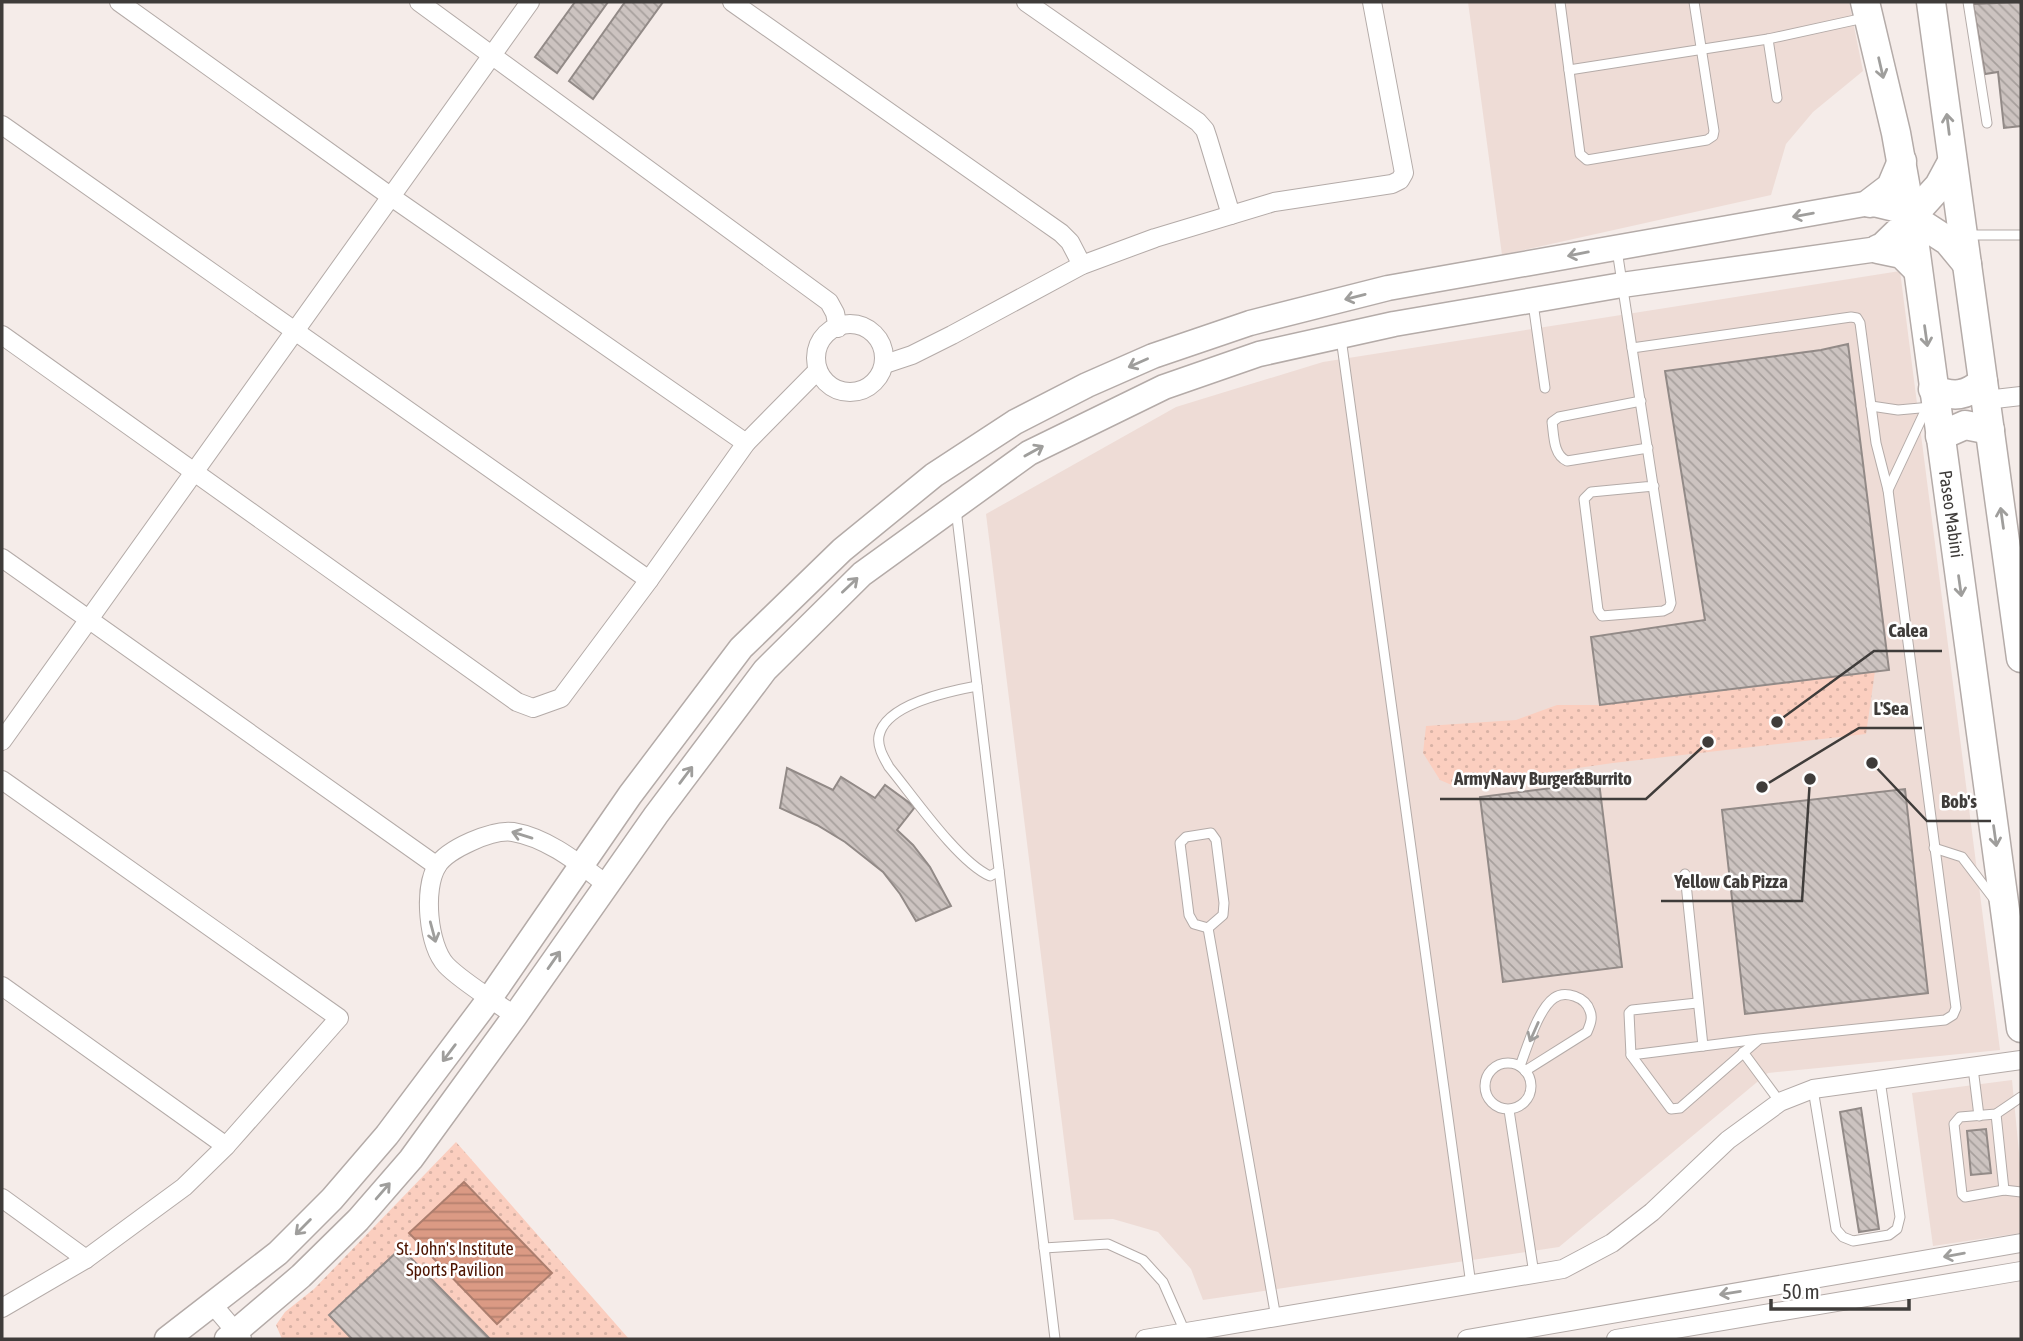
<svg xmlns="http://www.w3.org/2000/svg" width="2023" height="1341" font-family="'Asap Condensed',sans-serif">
<defs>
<pattern id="grass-dots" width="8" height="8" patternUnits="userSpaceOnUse" patternTransform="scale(1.75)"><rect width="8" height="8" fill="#fbcebf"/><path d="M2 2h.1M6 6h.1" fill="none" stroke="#d8b2a5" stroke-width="1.8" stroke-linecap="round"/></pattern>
<pattern id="water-rules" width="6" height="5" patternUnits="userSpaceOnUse" patternTransform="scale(1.75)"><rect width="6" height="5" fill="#db9a84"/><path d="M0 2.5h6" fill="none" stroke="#b37f6d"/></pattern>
<pattern id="building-back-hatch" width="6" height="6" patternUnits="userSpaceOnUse" patternTransform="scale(1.75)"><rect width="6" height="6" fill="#ccc3c0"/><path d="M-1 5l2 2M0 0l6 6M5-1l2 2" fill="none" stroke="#a7a09d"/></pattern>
</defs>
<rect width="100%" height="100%" fill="#f5ece9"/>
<g fill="#eedcd6">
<polygon points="1468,2 1849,2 1863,71 1813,112 1786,144 1771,195 1502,255"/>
<polygon points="1900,271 2000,1050 1768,1073 1559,1247 1203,1300 1191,1269 1158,1232 1113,1219 1074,1220 986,514 1176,407 1323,362"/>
<polygon points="2012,1080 2021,1173 2021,1233 1933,1246 1912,1093"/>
</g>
<g fill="url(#grass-dots)">
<polygon points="1875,671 1866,734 1613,763 1454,786 1440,780 1423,753 1426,726 1516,720 1557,705 1600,705"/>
<polygon points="456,1142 629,1339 282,1339 276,1325 285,1312 314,1289"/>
</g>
<polygon fill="url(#water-rules)" stroke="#ac7e6e" stroke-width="2" points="464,1182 552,1273 497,1324 409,1233"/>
<g fill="url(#building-back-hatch)" stroke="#928a87" stroke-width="2">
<polygon points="575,2 608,2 557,73 535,57"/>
<polygon points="625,2 663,2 593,99 569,81"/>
<polygon points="2021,2 2021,126 2004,128 1998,72 1985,74 1973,4"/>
<polygon points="1848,344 1889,670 1600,705 1591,637 1705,620 1665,371 1821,350"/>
<polygon points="787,768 833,790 841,777 875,798 885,785 915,807 897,830 913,845 930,867 951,906 916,921 900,894 883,872 845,842 817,825 780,808"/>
<polygon points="1599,782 1622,967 1503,982 1480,797"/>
<polygon points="1905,789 1928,993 1745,1014 1722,810"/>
<polygon points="1861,1108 1879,1229 1859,1232 1840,1112"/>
<polygon points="1986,1129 1991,1173 1971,1175 1967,1131"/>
<polygon points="401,1248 490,1339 352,1339 329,1315"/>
</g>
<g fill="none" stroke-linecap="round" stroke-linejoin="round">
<defs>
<g id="lane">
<polyline points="1560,2 1580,154 1587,160 1707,140 1713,136 1714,131 1694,2"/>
<polyline points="1968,2 1987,123"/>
<polyline points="1768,39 1777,98"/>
<polyline points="1569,70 1768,39 1864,18"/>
<polyline points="1967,235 2021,235"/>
<polyline points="1617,250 1671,603 1669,608 1663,611 1602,616 1598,610 1584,499 1591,492 1654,486"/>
<polyline points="1533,303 1545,388"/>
<polyline points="1341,338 1471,1285"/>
<path d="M1641,401L1559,417L1552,422C1554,435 1553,455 1567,461L1648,448"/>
<polyline points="1871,406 1898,410 1931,407"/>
<polyline points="1888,490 1926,409"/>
<polyline points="956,509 1055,1339"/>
<path d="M977,686C950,691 885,704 879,736C877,747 884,758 889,767C913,796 958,862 990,876L999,871"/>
<polygon points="1211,833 1216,840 1224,903 1223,915 1208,928 1194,924 1189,915 1180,843 1186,837"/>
<polyline points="1934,848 1962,857 1994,899"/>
<polyline points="1685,874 1703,1046"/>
<polyline points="1208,928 1276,1318"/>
<polyline points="1697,1003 1632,1010 1629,1013 1631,1055 1671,1109 1680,1108 1758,1040"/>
<polyline points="1743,1052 1780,1102"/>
<polyline points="1631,1055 1759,1039 1945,1020 1953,1015 1956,1008 1888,490 1876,443 1860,323 1857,318 1851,317 1632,348"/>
<circle cx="1508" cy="1086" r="23"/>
<path d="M1520,1066C1527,1048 1538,1009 1554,998C1565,990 1586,997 1590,1011C1593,1018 1590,1025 1587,1032L1525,1071"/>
<polyline points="1973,1068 1979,1116"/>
<polyline points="1813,1089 1836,1229 1843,1237 1853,1241 1889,1235 1897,1229 1900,1217 1880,1080"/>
<polyline points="2021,1097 1996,1114 1960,1117 1954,1124 1962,1194 1965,1197 2004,1190 2021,1192"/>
<polyline points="1509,1110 1534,1274"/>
<polyline points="1996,1114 2004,1190"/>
<polyline points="1044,1248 1108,1244 1143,1260 1163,1282 1185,1332"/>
</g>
<g id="street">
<polyline points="119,2 390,196 746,443"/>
<polyline points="419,2 829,302 835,313 838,328"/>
<polyline points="732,2 1061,233 1070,242 1082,265"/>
<polyline points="1026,2 1198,122 1205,130 1208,139 1231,215"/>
<polyline points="2,125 649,580"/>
<circle cx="850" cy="358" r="34"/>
<polyline points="2,335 517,702 533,708 561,698 649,580 746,443 818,370"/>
<polyline points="885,364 912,355 952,335 1082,265 1155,238 1274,202 1392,184 1400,180 1404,173 1372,2"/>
<polyline points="1986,400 2021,396"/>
<polyline points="2,558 437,866"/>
<polyline points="2,741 530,2"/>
<polyline points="2,780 339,1018 226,1146 184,1187 86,1259 2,1308"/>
<polyline points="2,986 226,1146"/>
<path d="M515,1016C496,1002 461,981 446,965C428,945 423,889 437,866C447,849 493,829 513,832C548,838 578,863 606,884"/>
<polyline points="2,1198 86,1259"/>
<polyline points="213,1305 242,1339"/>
<polyline points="1145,1339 1563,1269 1612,1243 1652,1212 1728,1140 1780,1102 1813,1089 2021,1060"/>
<polyline points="1467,1339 2021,1243"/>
<polyline points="1616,1339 2021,1271"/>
</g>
<polyline id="secondary" points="167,1339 278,1253 332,1199 387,1135 490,998 630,795 741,648 842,550 934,475 1015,422 1087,385 1153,356 1250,323 1388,288 1870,203 1895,209 1911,217 1878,249 1622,285 1394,324 1259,354 1164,387 1029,453 862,574 765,670 656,815 515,1016 411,1159 358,1220 301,1276 227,1339"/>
<g id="primary">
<polyline points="1865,2 1896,133 1911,217 2021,1028"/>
<polyline points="1931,2 2021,658"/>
<polyline points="1952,162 1939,186 1911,217 1948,241 1967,264"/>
<polyline points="1870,203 1891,187 1902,161"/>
<polyline points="1878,249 1902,254 1917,269"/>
<path d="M1933,389C1954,398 1966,396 1983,382"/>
<polyline points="1940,436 1965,425 1990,430"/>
</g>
</defs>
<use href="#lane" stroke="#b4aba8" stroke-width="11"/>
<use href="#street" stroke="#b4aba8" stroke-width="20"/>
<use href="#secondary" stroke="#b4aba8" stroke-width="27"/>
<use href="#primary" stroke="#b4aba8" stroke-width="31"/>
<use href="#lane" stroke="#fff" stroke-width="9"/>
<use href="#street" stroke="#fff" stroke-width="18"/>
<use href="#secondary" stroke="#fff" stroke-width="24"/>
<use href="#primary" stroke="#fff" stroke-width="28"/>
</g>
<defs><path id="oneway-shaft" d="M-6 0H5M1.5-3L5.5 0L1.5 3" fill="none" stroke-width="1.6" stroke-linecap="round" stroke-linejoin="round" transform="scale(1.75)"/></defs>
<g stroke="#9f9e9c">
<use href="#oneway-shaft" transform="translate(1881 68) rotate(77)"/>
<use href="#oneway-shaft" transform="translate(1948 124) rotate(-97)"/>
<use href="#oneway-shaft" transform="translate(1803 215) rotate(170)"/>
<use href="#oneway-shaft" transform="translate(1578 254) rotate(169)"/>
<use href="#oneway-shaft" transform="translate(1355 297) rotate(166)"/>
<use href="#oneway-shaft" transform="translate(1926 336) rotate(82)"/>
<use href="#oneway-shaft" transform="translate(1138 363) rotate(156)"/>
<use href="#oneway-shaft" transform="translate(1034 451) rotate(-29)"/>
<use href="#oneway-shaft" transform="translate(2002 518) rotate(-98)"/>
<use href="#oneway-shaft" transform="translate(850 585) rotate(-43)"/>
<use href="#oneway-shaft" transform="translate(1960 586) rotate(82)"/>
<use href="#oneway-shaft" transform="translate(686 775) rotate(-53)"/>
<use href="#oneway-shaft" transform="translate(522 835) rotate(-163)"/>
<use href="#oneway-shaft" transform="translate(1995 836) rotate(82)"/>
<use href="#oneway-shaft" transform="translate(433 932) rotate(75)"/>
<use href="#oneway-shaft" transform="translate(554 960) rotate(-55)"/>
<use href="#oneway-shaft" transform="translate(1534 1032) rotate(114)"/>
<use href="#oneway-shaft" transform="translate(449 1053) rotate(127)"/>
<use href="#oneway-shaft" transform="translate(383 1191) rotate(-49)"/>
<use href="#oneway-shaft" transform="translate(303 1227) rotate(135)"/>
<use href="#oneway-shaft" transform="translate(1954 1255) rotate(170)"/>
<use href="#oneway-shaft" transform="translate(1730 1293) rotate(171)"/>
</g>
<g text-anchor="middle" stroke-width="5" stroke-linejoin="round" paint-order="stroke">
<g font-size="18" fill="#3f3c3a" stroke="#fff">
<text transform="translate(1951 514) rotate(82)" y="6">Paseo Mabini</text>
</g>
<g font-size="18" fill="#4d1400" stroke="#fff">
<text x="455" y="1255">St. John's Institute<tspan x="455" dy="21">Sports Pavilion</tspan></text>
</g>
</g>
<path fill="none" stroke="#3f3c3a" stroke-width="2.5" d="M1777 722L1874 651H1942M1762 787L1859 728H1922M1708 742L1646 799H1440M1872 763L1927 821H1991M1810 779L1802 901H1661"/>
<g fill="#3f3c3a" stroke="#fff" stroke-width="2.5">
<circle cx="1777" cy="722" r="7"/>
<circle cx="1762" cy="787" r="7"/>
<circle cx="1708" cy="742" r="7"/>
<circle cx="1872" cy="763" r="7"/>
<circle cx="1810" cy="779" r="7"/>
</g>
<g font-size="19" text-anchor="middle" font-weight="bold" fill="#3f3c3a" stroke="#fff" stroke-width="5" stroke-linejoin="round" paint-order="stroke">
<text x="1908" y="637">Calea</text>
<text x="1891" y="715">L'Sea</text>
<text x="1543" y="785">ArmyNavy Burger&amp;Burrito</text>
<text x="1959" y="808">Bob's</text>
<text x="1731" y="888">Yellow Cab Pizza</text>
</g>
<rect width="2023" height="1341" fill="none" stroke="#3f3c3a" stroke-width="7"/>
<path d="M1771 1299v10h138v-10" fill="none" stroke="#3f3c3a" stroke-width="3.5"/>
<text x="1782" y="1299" font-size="21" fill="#3f3c3a" stroke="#ffffff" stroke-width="5" paint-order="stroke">50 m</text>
</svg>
